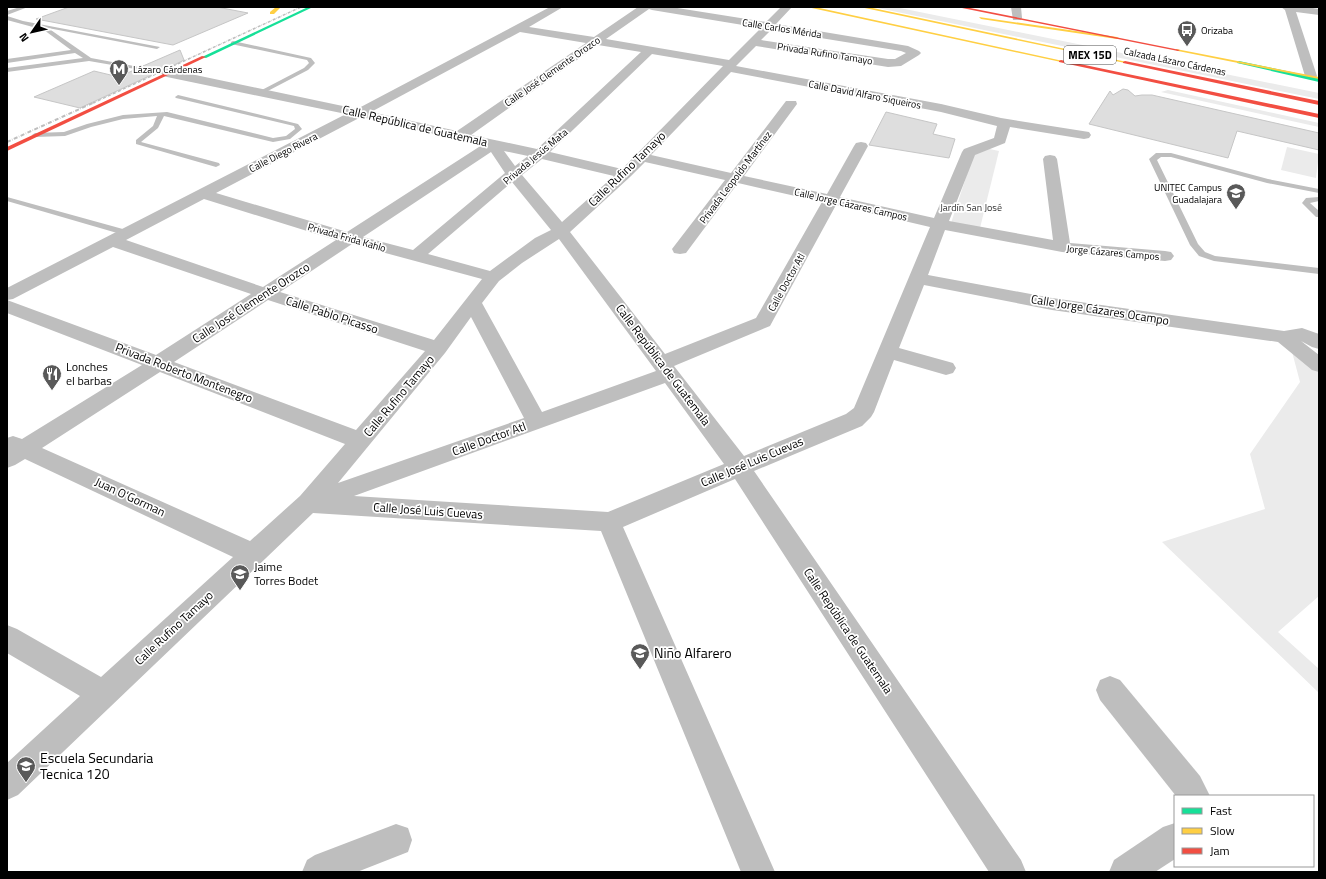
<svg xmlns="http://www.w3.org/2000/svg" width="1326" height="879" font-family="'Titillium Web',sans-serif">
<rect width="100%" height="100%" fill="#fff"/>
<g fill="#ebebeb">
<polygon points="873,7 895,7 1319,93 1319,99"/>
<polygon points="1168,90 1319,123 1319,127 1161,92"/>
<polygon points="1287,147 1319,154 1316,178 1281,170"/>
<polygon points="985,148 999,151 980,228 951,223 974,153"/>
<polygon points="1291,348 1319,371 1319,596 1278,632 1319,669 1319,693 1162,542 1265,509 1250,454 1300,382"/>
</g>
<g fill="#dedede" stroke="#c6c6c6">
<polygon points="69,7 217,7 248,13 173,45 36,19"/>
<polygon points="180,50 184,60 168,68 163,69 160,71 80,108 34,97 94,71 119,77 134,70 148,72 151,68 143,66"/>
<polygon points="1123,89 1128,90 1135,96 1142,95 1152,95 1319,133 1319,150 1237,131 1228,158 1089,124 1110,91 1113,95"/>
<polygon points="886,112 937,124 933,134 955,139 949,158 869,145"/>
</g>
<g fill="none" stroke-linecap="round" stroke-linejoin="round">
<g fill="#bebebe" fill-rule="evenodd">
<polygon points="20,7 28,7 7,15 7,11"/>
<polygon points="7,16 23,21 160,47 157,49 48,28 91,58 150,69 147,71 89,61 7,72 7,68 83,58 75,53 7,63 7,59 71,50 44,30 7,20"/>
<polygon points="233,41 311,58 315,63 308,70 262,94 258,94 258,92 304,68 309,63 307,60 231,44 231,42"/>
<polygon points="178,95 298,124 302,129 290,139 273,142 164,116 158,128 141,142 219,163 220,165 216,167 136,144 136,140 153,126 157,116 123,119 91,127 65,136 35,137 32,135 35,133 64,132 87,124 123,115 167,112 273,138 286,136 295,129 294,126 176,98 175,97"/>
<polygon points="1156,153 1171,153 1268,179 1319,189 1319,193 1267,183 1171,157 1161,157 1157,160 1198,244 1205,252 1215,256 1319,268 1319,274 1214,261 1199,256 1190,245 1149,159"/>
<polygon points="7,197 130,231 131,233 127,235 124,235 7,201"/>
<polygon points="1319,197 1319,201 1310,203 1319,211 1319,217 1316,217 1302,203 1306,198"/>
</g>
<g fill="#bebebe" fill-rule="evenodd">
<path d="M550,7H563L529,27L594,37L638,7H671L766,22L781,7H792L776,24L908,46L919,51L921,53L919,55L901,66L888,67L756,46L736,66L941,104L1001,118L1089,132L1091,135L1089,138L1084,139L1010,127L1005,143L975,155L949,221L1053,240L1043,159L1045,156L1050,155L1055,156L1057,159L1070,243L1165,251L1171,252L1174,256L1171,260L1165,261L1062,252L945,230L928,275L1052,298L1284,331L1302,328L1319,334V349L1312,347L1301,341L1319,355V372L1312,370L1278,342L1052,310L924,285L899,348L953,363L956,368L953,373L946,375L894,360L874,412L871,417L862,426L754,471L1021,860L1026,872H989L735,479L623,527L775,872H741L601,531L313,513L18,795L7,800V763L80,696L7,653V625L17,629L101,677L233,557L25,459L15,465L7,468V438L13,436L22,439L142,365L7,313V288L346,114L167,77L163,76L161,73L163,70L167,69L357,109ZM649,9L652,10L761,28L729,60L606,39ZM771,30L901,51L906,53L895,59H888L761,40ZM520,32L586,43L457,131L371,112ZM598,45L641,52L537,149L471,135ZM652,54L723,66L622,169L550,152ZM731,72L941,112L997,126L994,138L964,149L962,152L934,218L840,197L868,146L866,143L861,142L856,143L854,146L827,194L744,176L797,104L796,101H786L731,173L651,155ZM361,117L482,145L347,232L216,193ZM504,151L528,156L515,166ZM491,152L505,173L413,250L363,237ZM542,159L614,176L562,222L522,175ZM645,162L725,180L672,249L674,253L680,254L686,253L738,183L822,202L756,318L665,354L570,232L630,177ZM512,182L551,230L535,238L490,271L428,254ZM204,199L336,240L263,287L126,240ZM836,205L930,227L854,408L846,414L744,456L674,366L770,326ZM559,239L656,371L542,412L482,303L499,281L522,263ZM352,244L482,279L434,340L280,292ZM113,247L251,294L156,355L7,300L13,299ZM268,300L425,351L356,430L174,362ZM471,317L524,418L338,483L445,353ZM160,372L345,444L300,496L250,541L42,448ZM665,383L724,464L608,512L354,496Z"/>
<polygon points="1011,7 1021,7 1022,18 1021,20 1013,20"/>
<polygon points="1281,7 1307,7 1319,9 1319,15 1296,12 1317,76 1315,79 1307,79 1305,76 1285,10"/>
<polygon points="1110,676 1120,680 1200,776 1210,796 1176,796 1100,700 1096,690 1100,680"/>
<polygon points="1175,823 1175,859 1155,872 1109,872 1114,860 1163,827"/>
<polygon points="396,824 408,828 412,840 408,852 357,872 302,872 307,860 315,855"/>
</g>
<g fill="#16e098" fill-rule="evenodd">
<polygon points="308,7 313,7 206,58 202,57"/>
<polygon points="1239,61 1319,78 1319,82 1237,63 1237,62"/>
</g>
<g fill="#ffcf43" fill-rule="evenodd">
<polygon points="276,7 281,7 274,14 270,14 270,12"/>
<polygon points="807,7 815,7 1063,61 1061,62"/>
<polygon points="860,7 868,7 1127,62 1125,63"/>
<polygon points="979,17 1117,37 1119,38 1117,39 981,19"/>
<polygon points="1176,49 1319,77 1319,79 1178,51 1176,50"/>
</g>
<g fill="#f24e42" fill-rule="evenodd">
<polygon points="957,7 965,7 1180,50 1178,51"/>
<polygon points="202,56 206,57 7,151 7,147"/>
<polygon points="1061,60 1319,114 1319,118 1059,62 1059,61"/>
<polygon points="1125,61 1319,101 1319,105 1123,63 1123,62"/>
</g>
<polyline stroke="#bebebe" stroke-width="1.5" stroke-dasharray="3 1 0.5 1" stroke-linecap="butt" points="93,103 301,7"/>
<polyline stroke="#bebebe" stroke-width="2" stroke-dasharray="4 1.5 0.5 1.5" stroke-linecap="butt" points="7,142 95,102"/>
</g>
<defs>
<symbol id="bus-pin" viewBox="-11 -11 22 30"><path d="M0 17L-7.5 6A9.5 9.5 0 1 1 7.5 6Z" fill="#595959" stroke="#fff"/><path d="M-5-6H5V4H4V6H2V4H-2V6H-4V4H-5ZM-3.5-4V0h7V-4ZM-3.5 1.2v1.5H-2V1.2ZM2 1.2v1.5H3.5V1.2Z" fill="#fff"/></symbol>
<symbol id="metro-pin" viewBox="-11 -11 22 30"><path d="M0 17L-7.5 6A9.5 9.5 0 1 1 7.5 6Z" fill="#595959" stroke="#fff"/><path d="M-5.5 5V-5H-3L0 0L3-5H5.5V5H3V-.5L0 4L-3-.5V5Z" fill="#fff"/></symbol>
<symbol id="university-pin" viewBox="-11 -11 22 30"><path d="M0 17L-7.5 6A9.5 9.5 0 1 1 7.5 6Z" fill="#595959" stroke="#fff"/><path d="M0-5L7-2L0 1L-7-2ZM-4 1L0 2.5L4 1V4Q0 6-4 4Z" fill="#fff"/></symbol>
<symbol id="restaurant-pin" viewBox="-11 -11 22 30"><path d="M0 17L-7.5 6A9.5 9.5 0 1 1 7.5 6Z" fill="#595959" stroke="#fff"/><path d="M-5-6h1v4h1v-4h1v4h1v-4h1v5L-1.5 .5V6h-2V.5L-5-1ZM5-6V6H3V1.5H1.5Q1.5-4 5-6Z" fill="#fff"/></symbol>
<symbol id="school-pin" viewBox="-11 -11 22 30"><path d="M0 17L-7.5 6A9.5 9.5 0 1 1 7.5 6Z" fill="#595959" stroke="#fff"/><path d="M0-5L7-2L0 1L-7-2ZM-4 1L0 2.5L4 1V4Q0 6-4 4Z" fill="#fff"/></symbol>
</defs>
<g fill-rule="evenodd">
<use href="#bus-pin" x="1176" y="19" width="22" height="30"/>
<use href="#metro-pin" x="108" y="58" width="22" height="30"/>
<use href="#university-pin" x="1225" y="182" width="22" height="30"/>
<use href="#restaurant-pin" x="41" y="363" width="22" height="30"/>
<use href="#school-pin" x="229" y="563" width="22" height="30"/>
<use href="#school-pin" x="629" y="642" width="22" height="30"/>
<use href="#school-pin" x="15" y="755" width="22" height="30"/>
</g>
<g text-anchor="middle" stroke-width="3.5" stroke-linejoin="round" paint-order="stroke">
<g font-size="10" fill="#000" stroke="#fff">
<text transform="translate(782 28) rotate(9)" y="4">Calle Carlos Mérida</text>
<text transform="translate(825 53) rotate(9)" y="4">Privada Rufino Tamayo</text>
<text transform="translate(1175 61) rotate(12)" y="4">Calzada Lázaro Cárdenas</text>
<text transform="translate(552 71) rotate(-35)" y="4">Calle José Clemente Orozco</text>
<text transform="translate(865 94) rotate(11)" y="4">Calle David Alfaro Siqueiros</text>
<text transform="translate(283 152) rotate(-27)" y="4">Calle Diego Rivera</text>
<text transform="translate(535 156) rotate(-40)" y="4">Privada Jesús Mata</text>
<text transform="translate(735 177) rotate(-53)" y="4">Privada Leopoldo Martínez</text>
<text transform="translate(851 204) rotate(13)" y="4">Calle Jorge Cázares Campos</text>
<text transform="translate(347 237) rotate(16)" y="4">Privada Frida Kahlo</text>
<text transform="translate(1113 252) rotate(5)" y="4">Jorge Cázares Campos</text>
<text transform="translate(786 282) rotate(-61)" y="4">Calle Doctor Atl</text>
</g>
<g font-size="10" fill="#000" stroke="#fff" text-anchor="start">
<text x="1201" y="34">Orizaba</text>
<text x="133" y="73">Lázaro Cárdenas</text>
<text x="1222" y="191" text-anchor="end">UNITEC Campus<tspan x="1222" dy="12">Guadalajara</tspan></text>
</g>
<g font-size="10" fill="#313131" stroke="#fff">
<text x="971" y="211">Jardín San José</text>
</g>
<rect fill="#fff" stroke="#4c4c4c" stroke-width="1" x="1064" y="46" width="52" height="18" rx="3"/>
<g font-size="11" font-weight="bold" fill="#000">
<text x="1090" y="59">MEX 15D</text>
</g>
<g font-size="12" fill="#000" stroke="#fff">
<text transform="translate(415 126) rotate(13)" y="4">Calle República de Guatemala</text>
<text transform="translate(627 169) rotate(-44)" y="4">Calle Rufino Tamayo</text>
<text transform="translate(251 303) rotate(-33)" y="4">Calle José Clemente Orozco</text>
<text transform="translate(1100 310) rotate(9)" y="4">Calle Jorge Cázares Ocampo</text>
<text transform="translate(332 315) rotate(18)" y="4">Calle Pablo Picasso</text>
<text transform="translate(663 365) rotate(53)" y="4">Calle República de Guatemala</text>
<text transform="translate(184 373) rotate(21)" y="4">Privada Roberto Montenegro</text>
<text transform="translate(399 396) rotate(-50)" y="4">Calle Rufino Tamayo</text>
<text transform="translate(489 439) rotate(-20)" y="4">Calle Doctor Atl</text>
<text transform="translate(752 462) rotate(-23)" y="4">Calle José Luis Cuevas</text>
<text transform="translate(130 497) rotate(25)" y="4">Juan O'Gorman</text>
<text transform="translate(428 511) rotate(4)" y="4">Calle José Luis Cuevas</text>
<text transform="translate(174 628) rotate(-43)" y="4">Calle Rufino Tamayo</text>
<text transform="translate(848 631) rotate(56)" y="4">Calle República de Guatemala</text>
</g>
<g font-size="12" fill="#000" stroke="#fff" text-anchor="start">
<text x="66" y="371">Lonches<tspan x="66" dy="14">el barbas</tspan></text>
<text x="254" y="571">Jaime<tspan x="254" dy="14">Torres Bodet</tspan></text>
</g>
<g font-size="14" fill="#000" stroke="#fff" text-anchor="start">
<text x="654" y="658">Niño Alfarero</text>
<text x="40" y="763">Escuela Secundaria<tspan x="40" dy="16">Tecnica 120</tspan></text>
</g>
</g>
<rect width="1326" height="879" fill="none" stroke="#000000" stroke-width="16"/>
<rect x="1174" y="795" width="140" height="72" fill="#ffffff" stroke="#999999"/>
<rect x="1182" y="808" width="20" height="6" fill="#16e098" stroke="#999999"/>
<text x="1210" y="815" font-size="12" fill="#000000">Fast</text>
<rect x="1182" y="828" width="20" height="6" fill="#ffcf43" stroke="#999999"/>
<text x="1210" y="835" font-size="12" fill="#000000">Slow</text>
<rect x="1182" y="848" width="20" height="6" fill="#f24e42" stroke="#999999"/>
<text x="1210" y="855" font-size="12" fill="#000000">Jam</text>
<g transform="translate(32 32) rotate(236)" stroke="#ffffff" stroke-width="3" paint-order="stroke">
<path d="M0-3L7 15L0 10L-7 15Z" fill="#000000"/>
<text y="-6" font-size="11" font-weight="bold" text-anchor="middle" fill="#000000">N</text>
</g>
</svg>
